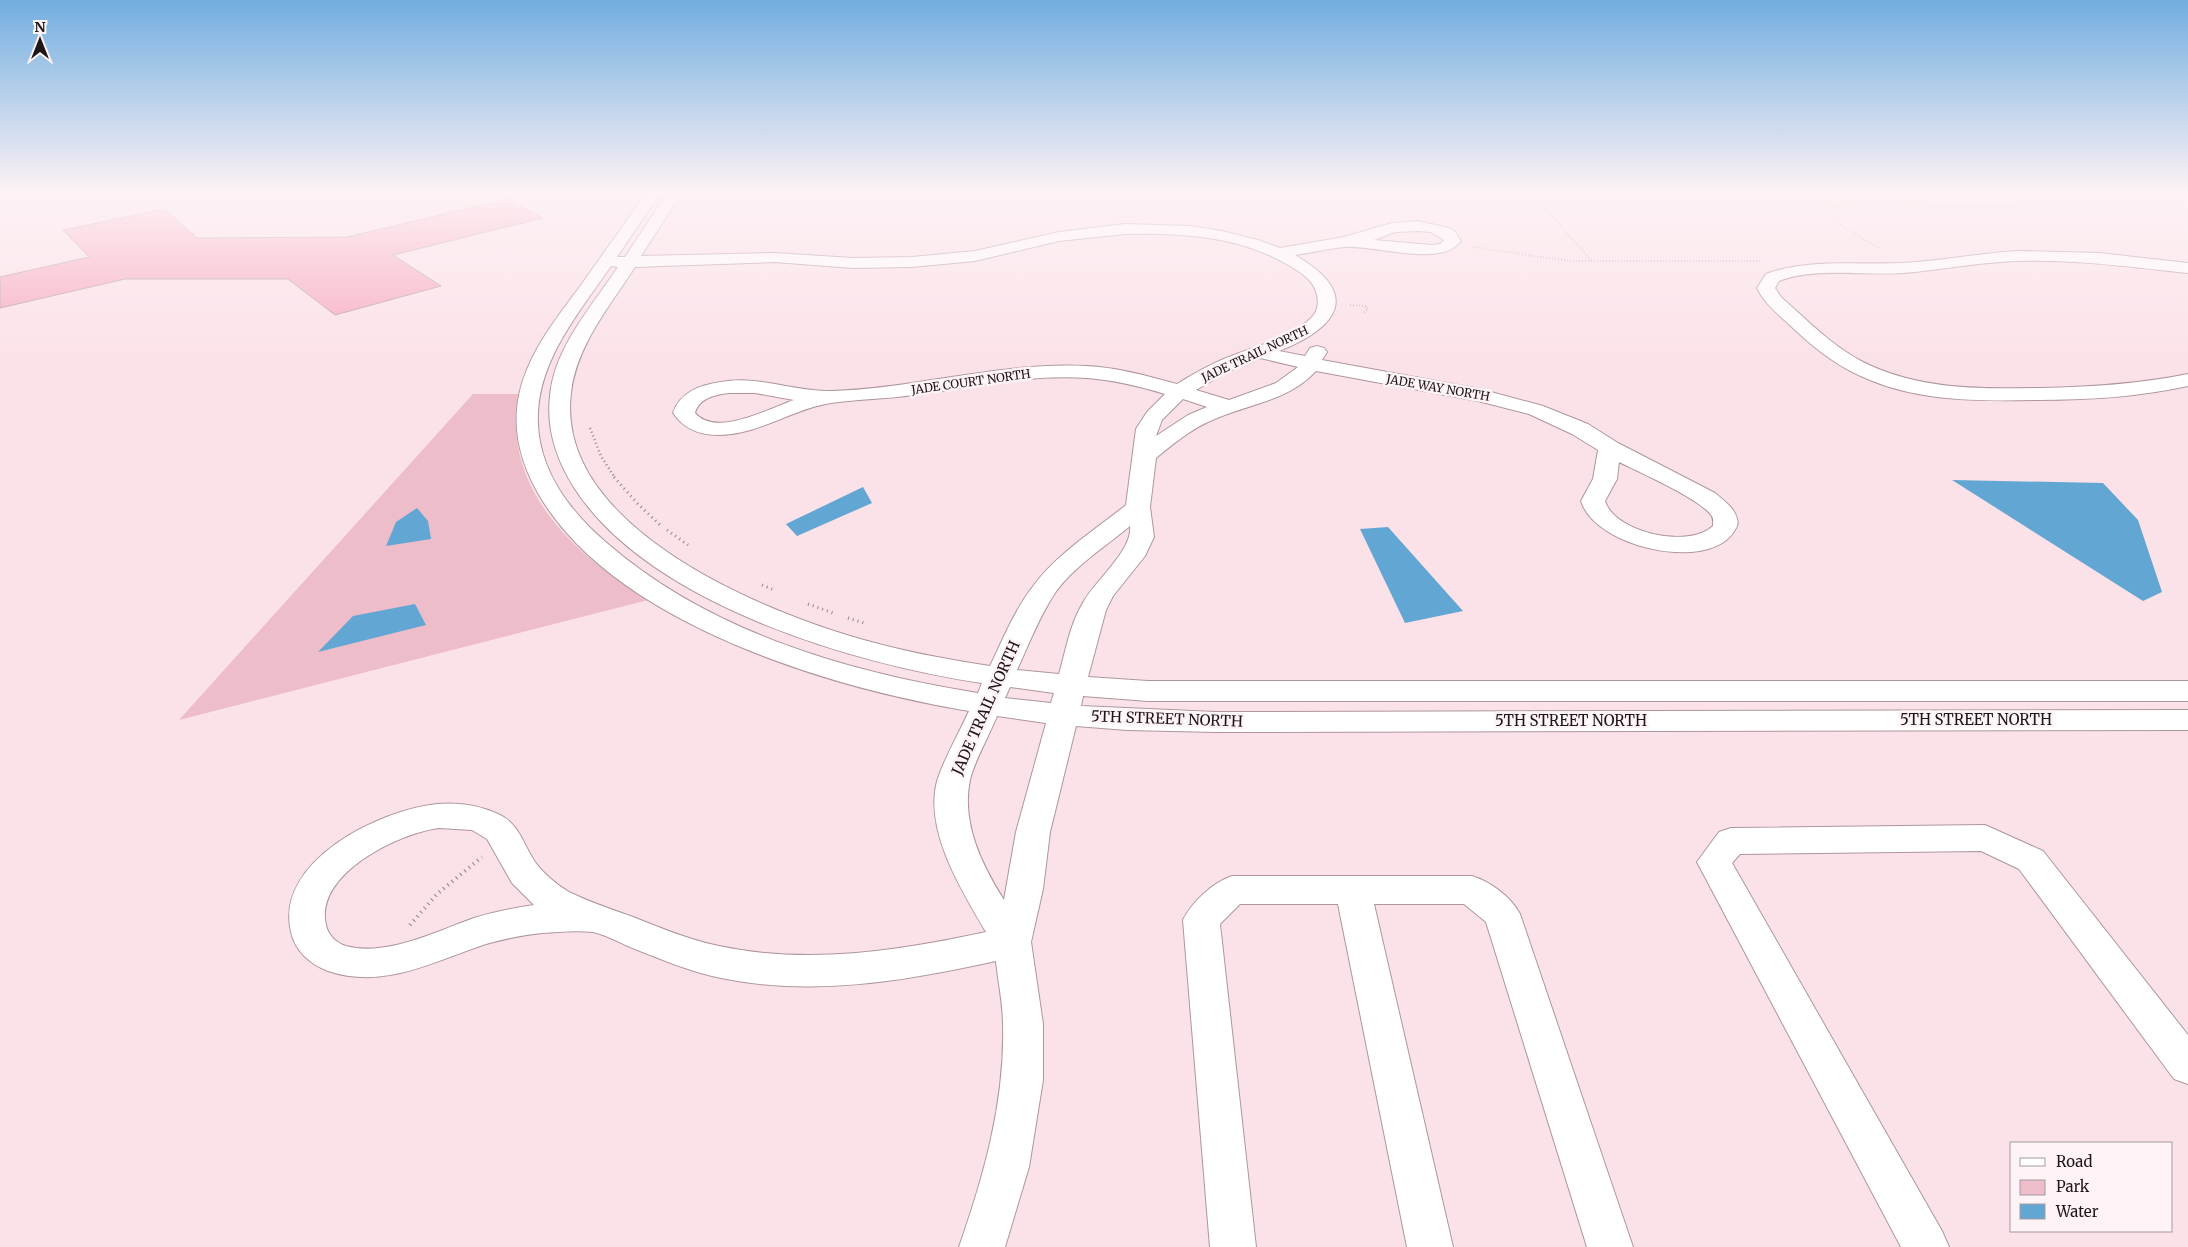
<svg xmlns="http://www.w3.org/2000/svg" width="2188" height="1247" font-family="Merriweather,serif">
<rect width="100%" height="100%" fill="#fbe1e8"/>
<path fill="#eebdca" d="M473,394H518C502,490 574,554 648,600L179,720Z"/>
<g fill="#62a6d3">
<polygon points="1952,480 2103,483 2138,520 2162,592 2143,601"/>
<polygon points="863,487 872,503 797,536 786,524"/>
<polygon points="417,508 428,521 431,539 386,546 396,522"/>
<polygon points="1388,527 1463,611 1405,623 1360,529"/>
<polygon points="415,604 426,625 318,652 353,616"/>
</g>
<polygon fill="#f7a9c0" stroke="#b49ca2" points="507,199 543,218 393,255 441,286 335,315 288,279 125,279 0,308 0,277 89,257 63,230 164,209 197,238 347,237"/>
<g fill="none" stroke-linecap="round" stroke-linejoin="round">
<defs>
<g id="minor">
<path d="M647,192H661L617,257H625L668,192H682L641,256L775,253L853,258L912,257L975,251L1059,232L1125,224L1190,226L1222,231L1258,240L1280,248L1344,237L1392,223L1418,221L1449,228L1455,232L1461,241C1442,268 1375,245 1345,247C1329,248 1312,253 1295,255C1362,294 1339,327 1279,351L1305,356L1310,348L1317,346L1324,348L1327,352L1322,360L1480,389L1543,406L1588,424L1618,443L1715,493C1723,500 1735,508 1737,519C1739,525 1736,528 1733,533C1705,572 1595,547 1581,501L1593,479L1598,450L1572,434L1529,414L1478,401L1316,371C1287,402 1247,404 1210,421C1190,430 1173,444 1156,458L1150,507L1154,537L1145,556L1113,596L1106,610L1088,677L1148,681H2188V701H1148L1083,696L1081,706L1215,712L2188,710V730L1215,732L1127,730L1076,726L1050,832L1043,889L1031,942L1043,1024V1080L1029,1167L1005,1247H959C984,1176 1005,1101 1003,1025C1003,1003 998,982 996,961C905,981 813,997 721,978C691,972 663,960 635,949C622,944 607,935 593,932C577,930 558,932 542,933C523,935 504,939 486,944C434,961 384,990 328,971C310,964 295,951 291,932C274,861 380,810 437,804C458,802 479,805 498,814C519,823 523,844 535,862C544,874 556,884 569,892C589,902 611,909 633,917C661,928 689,940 719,946C808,965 898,951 986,932C962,891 922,828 938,778C946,755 959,733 969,711C832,688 623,626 544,503C523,470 511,434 519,395C528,353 556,319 581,285C603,254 625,223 647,192ZM1418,231L1431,232L1444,240L1440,244L1431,245L1374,240L1395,232ZM1125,234C1182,233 1240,236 1290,266C1300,272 1310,278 1315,289C1319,298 1319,310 1312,317C1293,337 1259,345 1234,355C1214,362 1195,373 1177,384C1147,376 1116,367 1085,366C1000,362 917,388 833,391C795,392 758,375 721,382C700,385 680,392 673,413C684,429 699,435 718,435C759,435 792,409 831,403C858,399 886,399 914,395C971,387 1029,374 1087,378C1113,380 1139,386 1165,394L1147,412L1136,429L1126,505C1095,530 1058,553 1034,585C1015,609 1003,639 990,666C943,659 896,650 850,636C751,606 555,523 571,393C576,346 610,306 635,267L775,262L853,268L912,267L975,261L1059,241ZM611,266L618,267C592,306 554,348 550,396C546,430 557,461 575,489C650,604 854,664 982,683L978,693C847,672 710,632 608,544C569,511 535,466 538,412C541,356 581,310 611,266ZM1260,358L1298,367L1276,383L1229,400L1196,390L1225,373ZM728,393H755L794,400C770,408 716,438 695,413C699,398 715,395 728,393ZM1183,399L1207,407L1188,415L1156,436L1162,420ZM1619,462C1639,472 1700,499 1711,515C1714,518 1713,521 1713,526C1689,549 1615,533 1605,501L1617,479ZM1130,526C1133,550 1096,580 1084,601C1070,623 1066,650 1059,674L1017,670C1029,644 1039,617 1055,593C1073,567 1105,547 1130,526ZM1010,687L1054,693L1051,703L1005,698ZM997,716L1046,723L1016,832L1004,900C982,865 961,823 970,780C974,762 990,734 997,716ZM439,828L472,830L487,839L512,883L534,905C513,908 494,912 474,918C437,931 386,957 346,946C336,943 328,935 326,925C314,874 399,833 439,828Z"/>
<path d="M2019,251L2099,253L2188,263V273C2131,267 2074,259 2017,261C1979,262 1941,270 1903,273C1864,276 1815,267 1779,281L1775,288L1781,297C1807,320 1831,345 1861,361C1917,390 1980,389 2040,388C2090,387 2139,384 2188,374V386C2138,397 2088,400 2038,400C1982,401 1923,402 1870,380C1841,369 1818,351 1795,330C1782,317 1765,305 1757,288L1766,274C1809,258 1857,265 1902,263C1941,261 1980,253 2019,251Z"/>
<polygon points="1985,825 2043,851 2188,1035 2188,1084 2174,1079 2019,869 1981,851 1740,854 1732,863 1942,1231 1949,1247 1901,1247 1697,862 1719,832 1731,828"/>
<path d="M1232,876H1472C1491,882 1511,897 1520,914L1633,1247H1587L1486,922L1464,904H1374L1453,1247H1407L1338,904H1240L1220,924L1256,1247H1210L1183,920C1192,902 1212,883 1232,876Z"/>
</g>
</defs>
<use href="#minor" stroke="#ae969c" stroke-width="2"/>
<g stroke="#98858a" stroke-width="2" stroke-dasharray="0.5 2.5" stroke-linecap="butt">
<path d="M1065,192C1161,192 1257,196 1353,192"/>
<polyline points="1516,192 1535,200 1543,206 1591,260"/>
<polyline points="1472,247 1569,261 1760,261"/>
<polyline points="1879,248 1842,226 1831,214 1832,208 1854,203 1983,207 2112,200 2188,203"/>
<polyline points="1350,305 1366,306 1368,308 1364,313"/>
</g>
<polyline stroke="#98858a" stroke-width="2.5" stroke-dasharray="1 3" stroke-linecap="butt" points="590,428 601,456 615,478"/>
<g stroke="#98858a" stroke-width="3" stroke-dasharray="1 4" stroke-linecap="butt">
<polyline points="614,477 638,504 660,525"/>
<polyline points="667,530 688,545"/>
<polyline points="762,585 774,590"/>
<polyline points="808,604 833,613"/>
<polyline points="848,618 864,623"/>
</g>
<polyline stroke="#98858a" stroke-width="4" stroke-dasharray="1 4.5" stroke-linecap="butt" points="410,925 437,894 482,857"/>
<use href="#minor" fill="#fff" fill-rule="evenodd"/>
</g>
<linearGradient id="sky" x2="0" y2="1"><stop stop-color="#72aee0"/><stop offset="0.52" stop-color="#fdf2f5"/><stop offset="1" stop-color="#fdf2f5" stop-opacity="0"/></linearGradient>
<rect width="2188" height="367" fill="url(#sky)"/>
<g text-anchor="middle" stroke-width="5" stroke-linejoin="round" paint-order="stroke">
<g font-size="12" fill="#1f1618" stroke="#fef3f6">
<text transform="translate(1255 354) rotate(-25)" y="4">JADE TRAIL NORTH</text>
<text transform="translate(971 382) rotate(-8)" y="4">JADE COURT NORTH</text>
<text transform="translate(1438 388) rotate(10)" y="4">JADE WAY NORTH</text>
</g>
<g font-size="15" fill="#1f1618" stroke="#fef3f6">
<text transform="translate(986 708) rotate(-66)" y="5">JADE TRAIL NORTH</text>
<text transform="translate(1167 719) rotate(2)" y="5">5TH STREET NORTH</text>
<text x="1976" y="725">5TH STREET NORTH</text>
<text x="1571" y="726">5TH STREET NORTH</text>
</g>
</g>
<rect x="2010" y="1142" width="162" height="90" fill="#fef3f6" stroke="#a59b9d"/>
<rect x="2020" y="1158" width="25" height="8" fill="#ffffff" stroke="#a59b9d"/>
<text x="2056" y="1167" font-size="15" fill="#1f1618">Road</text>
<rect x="2020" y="1180" width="25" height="15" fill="#eebdca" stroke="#a59b9d"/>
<text x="2056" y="1192" font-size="15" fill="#1f1618">Park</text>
<rect x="2020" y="1204" width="25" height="15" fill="#62a6d3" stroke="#a59b9d"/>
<text x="2056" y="1217" font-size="15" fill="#1f1618">Water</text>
<g transform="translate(40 40)" stroke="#fef3f6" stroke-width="4" paint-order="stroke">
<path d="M0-4L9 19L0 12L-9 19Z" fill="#1f1618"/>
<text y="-8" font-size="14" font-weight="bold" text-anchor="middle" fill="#1f1618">N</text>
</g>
</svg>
